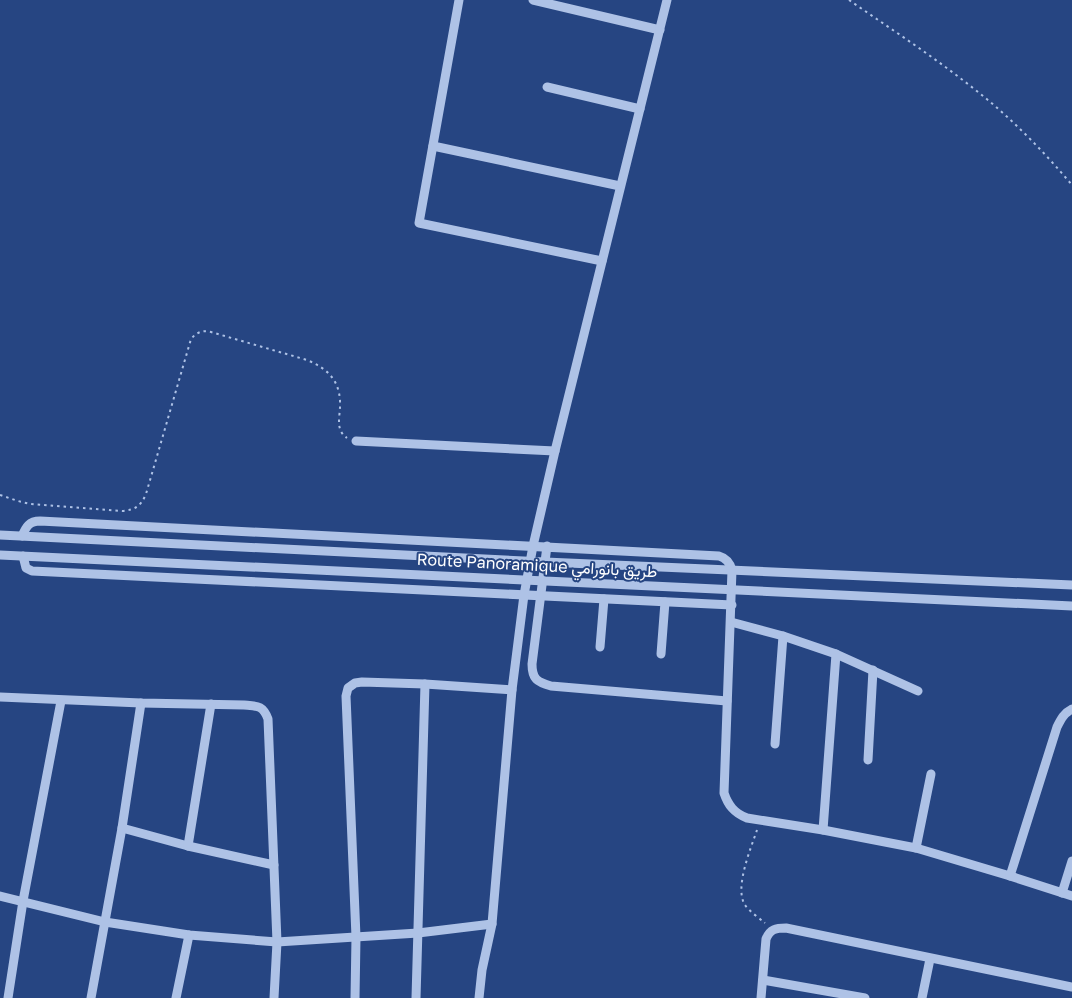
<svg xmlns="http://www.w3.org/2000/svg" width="1072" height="998" font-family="'Golos Text',Vazirmatn,sans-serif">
<rect width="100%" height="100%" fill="#264582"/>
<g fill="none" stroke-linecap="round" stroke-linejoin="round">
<g stroke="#aec2e6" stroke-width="2" stroke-dasharray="2.5 4" stroke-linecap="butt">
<path d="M849,0C894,31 940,61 983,96C1015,122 1045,153 1072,185"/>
<path d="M0,495L18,501L30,504L122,511C135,510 141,506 146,494L191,339C197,332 202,330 211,332L307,360C326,368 339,379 340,401C341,415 334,429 347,438"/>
<path d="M757,830C751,848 734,888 745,905C750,912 759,918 765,923"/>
</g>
<g stroke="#aec2e6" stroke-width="9">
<polyline points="459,0 419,223 602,261"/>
<polyline points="533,0 660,30"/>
<polyline points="547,87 640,109"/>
<polyline points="433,146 620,186"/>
<polyline points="356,441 555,451"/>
<polyline points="0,535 545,562 1072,585"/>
<path d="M22,536C26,527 29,521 40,521L719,556C726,558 730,563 732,570L724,793C728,805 734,813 747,818L823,830L916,848L1010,876L1072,896"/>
<path d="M547,546L532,664C532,679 537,682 551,686L727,701"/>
<polyline points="0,555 1072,606"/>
<polyline points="23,556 26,568 32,571 732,605"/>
<polyline points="731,622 783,636 836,654 918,691"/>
<polyline points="600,647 604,599"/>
<polyline points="661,654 665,602"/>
<path d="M0,697L141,703L244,705C257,706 263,705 268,719L277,942L274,998"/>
<polyline points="775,744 783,636"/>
<polyline points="868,760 873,670"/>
<polyline points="122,828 188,846 274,865"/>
<polyline points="823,830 836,654"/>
<polyline points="188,846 211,704"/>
<polyline points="916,848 931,774"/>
<path d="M1010,876L1057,727C1061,719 1064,713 1072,709"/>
<polyline points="1062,893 1072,861"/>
<polyline points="0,896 105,922 189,935 277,942 418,933 492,924"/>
<polyline points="763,980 865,998"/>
<polyline points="8,998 23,901 61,701"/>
<polyline points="91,998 122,828 141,703"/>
<polyline points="176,998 189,935"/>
<polyline points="355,998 356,937 346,696 348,688 355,683 362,682 425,684 512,690"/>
<polyline points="416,998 425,684"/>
<polyline points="479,998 482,970 492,924 512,690 524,595 533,546 555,451 667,0"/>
<path d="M761,998L766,939C770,929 776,928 786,928L1072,987"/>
<polyline points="922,998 930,959"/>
</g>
</g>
<g text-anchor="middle" stroke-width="4" stroke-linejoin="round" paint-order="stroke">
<g font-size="16" fill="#fff" stroke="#264582">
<text transform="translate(537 565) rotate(3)" y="6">Route Panoramique طريق بانورامي</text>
</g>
</g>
</svg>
